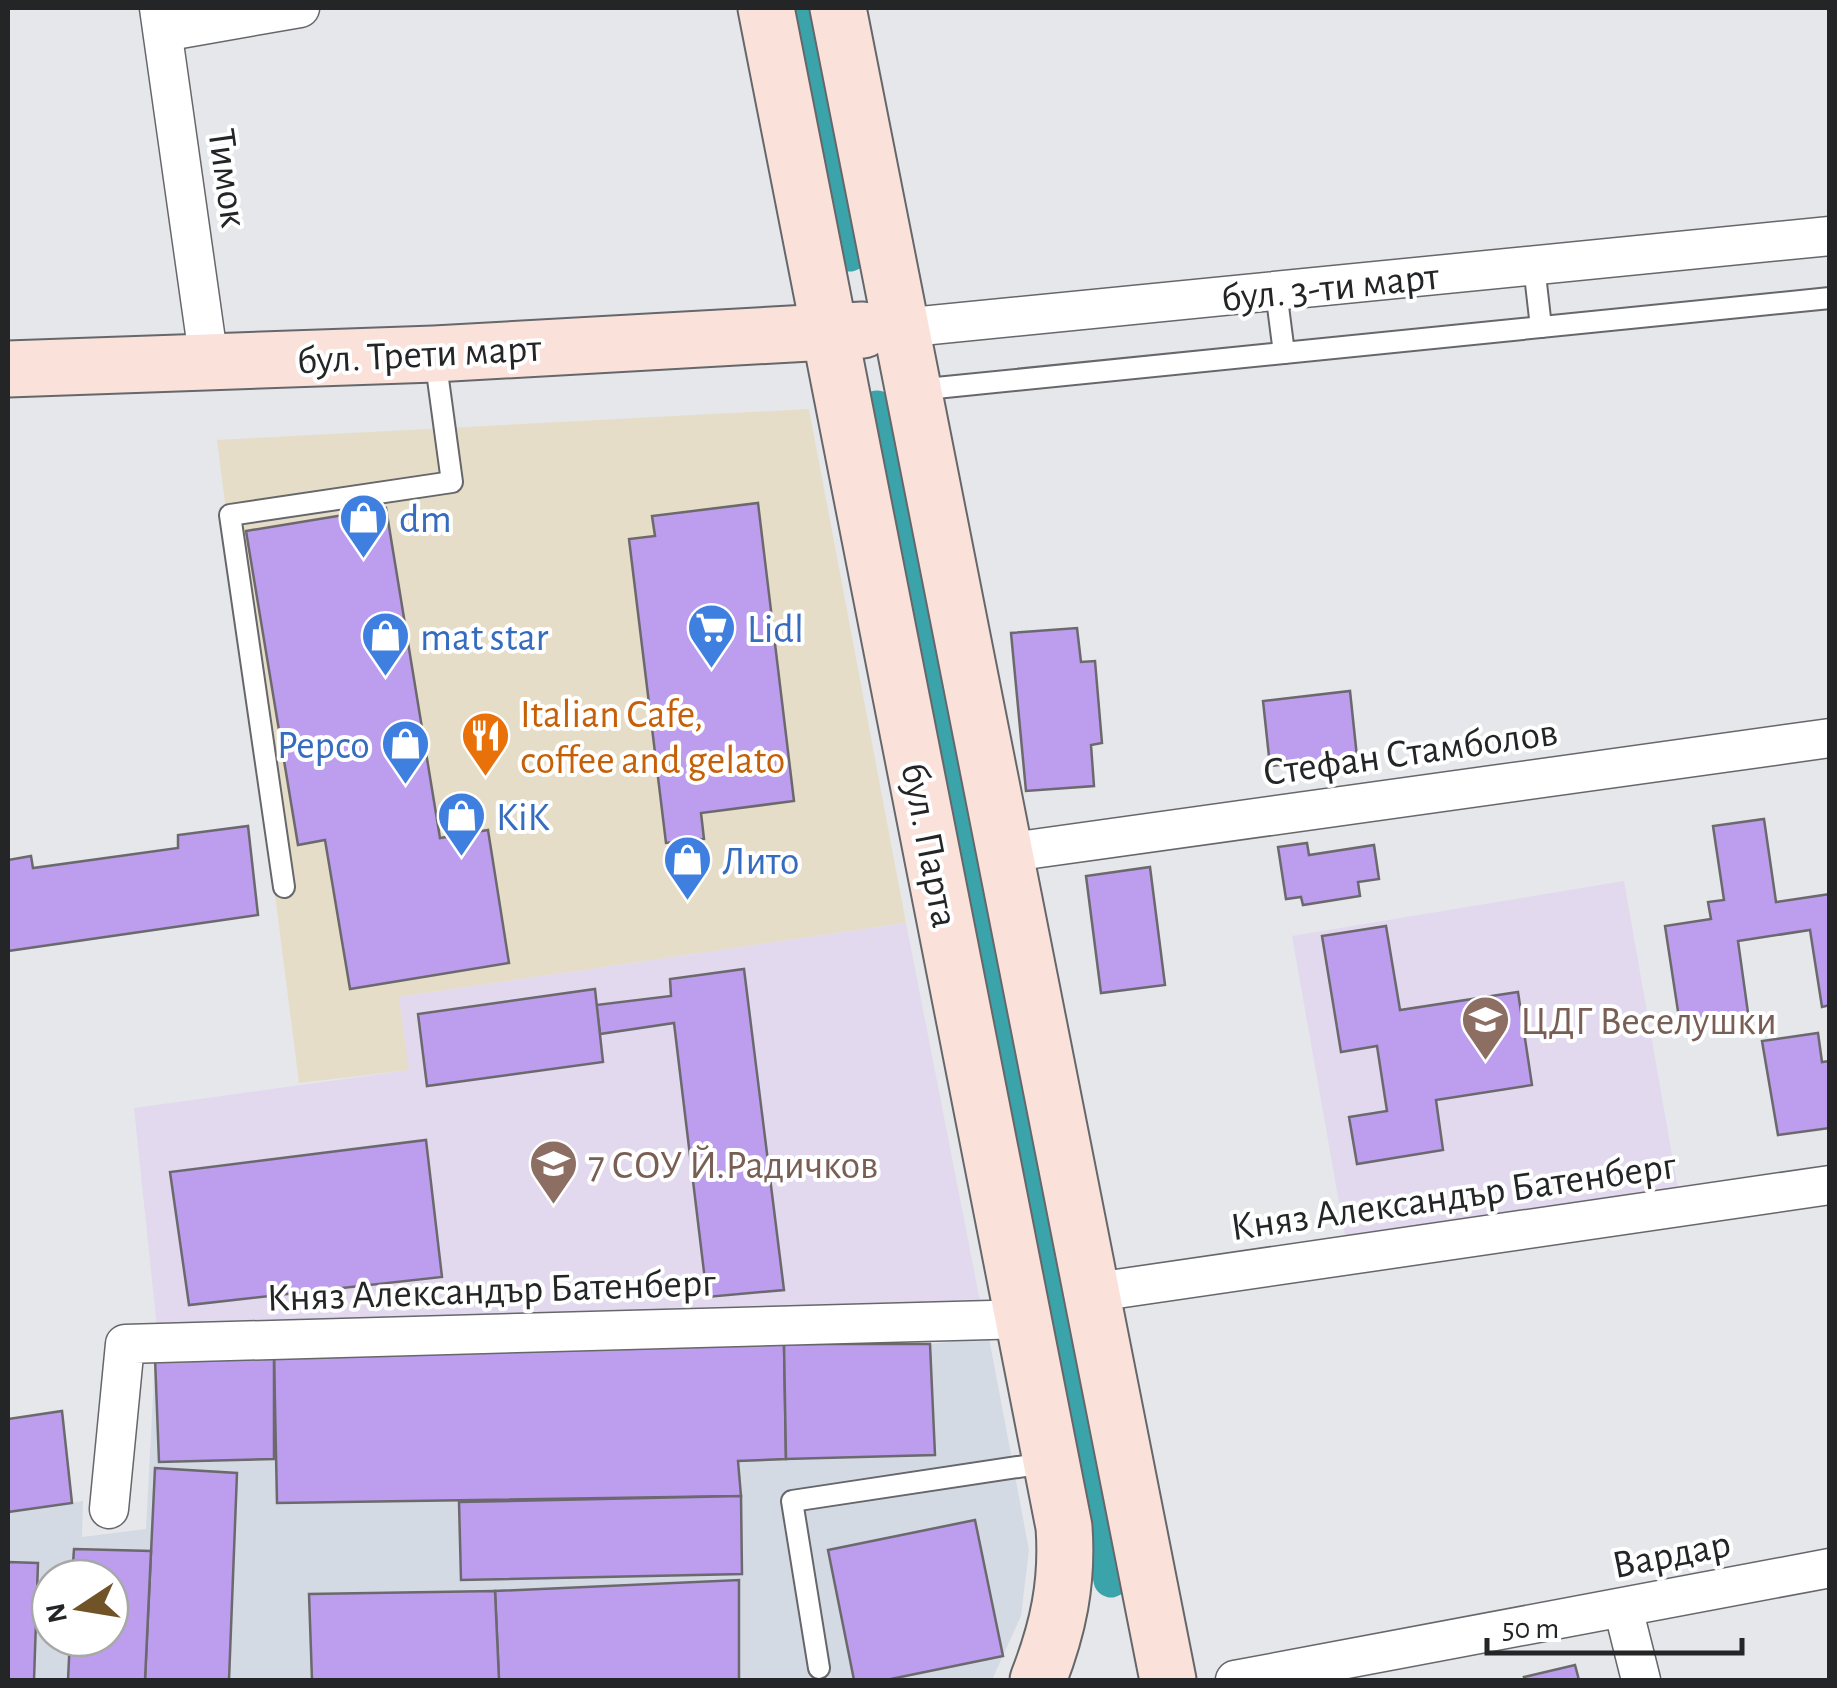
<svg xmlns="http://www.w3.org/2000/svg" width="1837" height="1688" font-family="'Alegreya Sans',sans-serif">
<rect width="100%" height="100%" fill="#e5e7eb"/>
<polygon fill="#e6ddc8" points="809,409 906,923 399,997 410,1070 299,1083 217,440"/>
<path fill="#d4dae4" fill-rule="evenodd" d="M989,1338L1029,1550L1021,1616L992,1680H8V1512L83,1501L82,1537L146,1529L155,1358L930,1344ZM50,1578H110V1638H50Z"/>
<g fill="#e2d9ee">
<polygon points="1624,881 1678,1189 1346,1242 1292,936"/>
<polygon points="906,923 981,1306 157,1328 134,1108 409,1070 399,997"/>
</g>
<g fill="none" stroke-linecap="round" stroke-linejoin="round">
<g stroke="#3ba4ab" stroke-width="35">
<polyline points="802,8 850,254"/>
<polyline points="877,408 1111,1580"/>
</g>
</g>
<g fill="#bd9ded" stroke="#6b696d" stroke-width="2.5">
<polygon points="758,503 794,801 701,813 704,839 666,843 629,539 655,536 652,516"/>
<polygon points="386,508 440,838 488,830 509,963 350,989 325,840 298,845 246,531"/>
<polygon points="1077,628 1081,662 1095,661 1102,743 1091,745 1094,786 1026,791 1011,633"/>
<polygon points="1350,691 1357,757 1270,766 1263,701"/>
<polygon points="1764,819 1776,902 1830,894 1830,1005 1822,1007 1810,930 1738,941 1749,1020 1681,1031 1665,926 1711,919 1708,902 1724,900 1713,826"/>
<polygon points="248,826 258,915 8,951 8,860 31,856 33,868 178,848 178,835"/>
<polygon points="1307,843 1309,855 1374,845 1379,879 1358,882 1360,896 1303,905 1301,897 1286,899 1278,847"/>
<polygon points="1150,867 1165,985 1101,993 1086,876"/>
<polygon points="1386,926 1400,1010 1518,992 1532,1085 1436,1100 1443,1150 1357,1164 1349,1117 1387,1111 1377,1046 1341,1052 1322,936"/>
<polygon points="744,969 784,1290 707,1297 674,1023 600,1034 596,1005 671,996 670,979"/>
<polygon points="595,989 603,1062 427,1086 418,1014"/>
<polygon points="1818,1033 1822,1062 1830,1061 1830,1128 1778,1135 1762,1041"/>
<polygon points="426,1140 442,1277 189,1305 170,1172"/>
<polygon points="784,1344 786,1459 738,1461 741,1496 277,1503 274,1355"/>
<polygon points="784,1344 930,1344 935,1455 786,1459"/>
<polygon points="274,1355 274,1459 159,1462 155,1358"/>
<polygon points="62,1411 72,1503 8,1512 8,1419"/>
<polygon points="155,1468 237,1473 229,1680 145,1680"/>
<polygon points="741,1496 742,1574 461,1580 459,1502"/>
<polygon points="975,1520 1003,1656 886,1680 854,1680 828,1550"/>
<polygon points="74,1549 151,1551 145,1680 68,1680 70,1638 110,1638 110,1578 72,1578"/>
<polygon points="8,1562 38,1563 34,1680 8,1680"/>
<polygon points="739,1580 739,1680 499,1680 495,1591"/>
<polygon points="495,1591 499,1680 312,1680 309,1594"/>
<polygon points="1575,1665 1579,1680 1525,1680 1524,1677"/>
</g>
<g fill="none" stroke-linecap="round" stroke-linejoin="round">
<defs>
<g id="service">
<polyline points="1534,266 1541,327"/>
<polyline points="1276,291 1284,353"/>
<polyline points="916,390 1830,298"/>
<polyline points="284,887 230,515 452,482 435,357"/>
<polyline points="819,1668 792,1501 1051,1462"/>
</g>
<g id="minor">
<polyline points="159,8 209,362"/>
<polyline points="163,32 300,8"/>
<polyline points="901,328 1830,236"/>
<polyline points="1004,853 1830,738"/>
<polyline points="1089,1293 1830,1185"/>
<polyline points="109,1509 125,1344 1025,1319"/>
<polyline points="1623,1608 1641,1680"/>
<polyline points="1235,1680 1830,1568"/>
</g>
<g id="secondary">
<path d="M766,8L1064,1527C1068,1583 1058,1629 1038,1680"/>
<polyline points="838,8 1168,1680"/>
<polyline points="8,369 434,354 863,330"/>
</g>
</defs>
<use href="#service" stroke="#66676a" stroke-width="24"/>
<use href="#minor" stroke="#66676a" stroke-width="41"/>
<use href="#secondary" stroke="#66676a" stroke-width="59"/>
<use href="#service" stroke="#fff" stroke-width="20"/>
<use href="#minor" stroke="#fff" stroke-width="38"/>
<use href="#secondary" stroke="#fae2db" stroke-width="55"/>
</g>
<defs>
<symbol id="shop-pin" viewBox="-11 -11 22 30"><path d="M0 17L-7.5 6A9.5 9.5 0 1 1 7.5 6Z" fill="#3f7fe0" stroke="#fff"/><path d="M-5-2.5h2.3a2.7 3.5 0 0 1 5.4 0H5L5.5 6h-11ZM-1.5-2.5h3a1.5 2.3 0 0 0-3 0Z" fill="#fff"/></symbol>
<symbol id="supermarket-pin" viewBox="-11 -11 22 30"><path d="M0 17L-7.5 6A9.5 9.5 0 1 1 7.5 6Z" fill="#3f7fe0" stroke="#fff"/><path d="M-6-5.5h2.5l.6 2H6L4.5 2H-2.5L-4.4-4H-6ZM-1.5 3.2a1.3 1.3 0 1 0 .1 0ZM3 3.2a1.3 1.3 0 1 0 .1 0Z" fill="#fff"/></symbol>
<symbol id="restaurant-pin" viewBox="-11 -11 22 30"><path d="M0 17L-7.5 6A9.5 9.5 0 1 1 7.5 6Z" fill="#e8710a" stroke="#fff"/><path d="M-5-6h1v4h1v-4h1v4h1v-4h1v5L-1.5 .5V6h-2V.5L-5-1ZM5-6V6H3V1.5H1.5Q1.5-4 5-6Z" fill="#fff"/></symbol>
<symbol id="school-pin" viewBox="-11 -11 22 30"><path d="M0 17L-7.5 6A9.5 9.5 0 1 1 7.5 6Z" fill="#8d6e63" stroke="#fff"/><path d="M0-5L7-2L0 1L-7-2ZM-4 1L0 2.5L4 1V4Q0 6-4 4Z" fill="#fff"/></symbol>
</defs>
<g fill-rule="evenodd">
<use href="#shop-pin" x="336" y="490" width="55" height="75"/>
<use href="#supermarket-pin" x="684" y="600" width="55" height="75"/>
<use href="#shop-pin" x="358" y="608" width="55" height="75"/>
<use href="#restaurant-pin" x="458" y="708" width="55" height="75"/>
<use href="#shop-pin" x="378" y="716" width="55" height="75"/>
<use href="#shop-pin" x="434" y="788" width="55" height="75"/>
<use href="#shop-pin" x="660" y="832" width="55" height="75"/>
<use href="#school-pin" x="1458" y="992" width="55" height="75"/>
<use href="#school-pin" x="526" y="1136" width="55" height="75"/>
</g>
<g text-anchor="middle" stroke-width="8" stroke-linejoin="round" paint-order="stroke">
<g font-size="40" fill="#242526" stroke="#fff">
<text transform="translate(229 178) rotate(82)" y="14">Тимок</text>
<text transform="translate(1330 286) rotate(-6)" y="14">бул. 3-ти март</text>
<text transform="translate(419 353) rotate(-3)" y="14">бул. Трети март</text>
<text transform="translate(1410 751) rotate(-8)" y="14">Стефан Стамболов</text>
<text transform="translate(931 845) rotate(79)" y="14">бул. Парта</text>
<text transform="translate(1453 1195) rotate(-8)" y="14">Княз Александър Батенберг</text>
<text transform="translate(491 1289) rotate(-2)" y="14">Княз Александър Батенберг</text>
<text transform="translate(1671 1553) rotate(-11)" y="14">Вардар</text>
</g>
<g font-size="40" fill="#366cbe" stroke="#fff" text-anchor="start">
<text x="399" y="532">dm</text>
<text x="747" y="642">Lidl</text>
<text x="420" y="650">mat star</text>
<text x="370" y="758" text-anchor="end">Pepco</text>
<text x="496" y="830">KiK</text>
<text x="722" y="874">Лито</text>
</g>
<g font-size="40" fill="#c56008" stroke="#fff" text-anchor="start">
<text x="520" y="727">Italian Cafe,<tspan x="520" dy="46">coffee and gelato</tspan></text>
</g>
<g font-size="40" fill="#785e54" stroke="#fff" text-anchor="start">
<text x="1520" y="1034">ЦДГ Веселушки</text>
<text x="588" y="1178">7 СОУ Й.Радичков</text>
</g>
</g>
<rect width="1837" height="1688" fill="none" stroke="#242526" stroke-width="20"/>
<g transform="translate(80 1608) rotate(258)"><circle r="48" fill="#ffffff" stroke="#a7a8a8" stroke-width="2.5"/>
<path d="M0-8L18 38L0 25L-18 38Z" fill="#715328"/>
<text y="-15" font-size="28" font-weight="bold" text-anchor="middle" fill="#242526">N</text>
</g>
<path d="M1487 1638v15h255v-15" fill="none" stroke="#242526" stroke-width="5"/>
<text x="1502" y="1638" font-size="30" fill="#242526" stroke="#ffffff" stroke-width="8" paint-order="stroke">50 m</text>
</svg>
